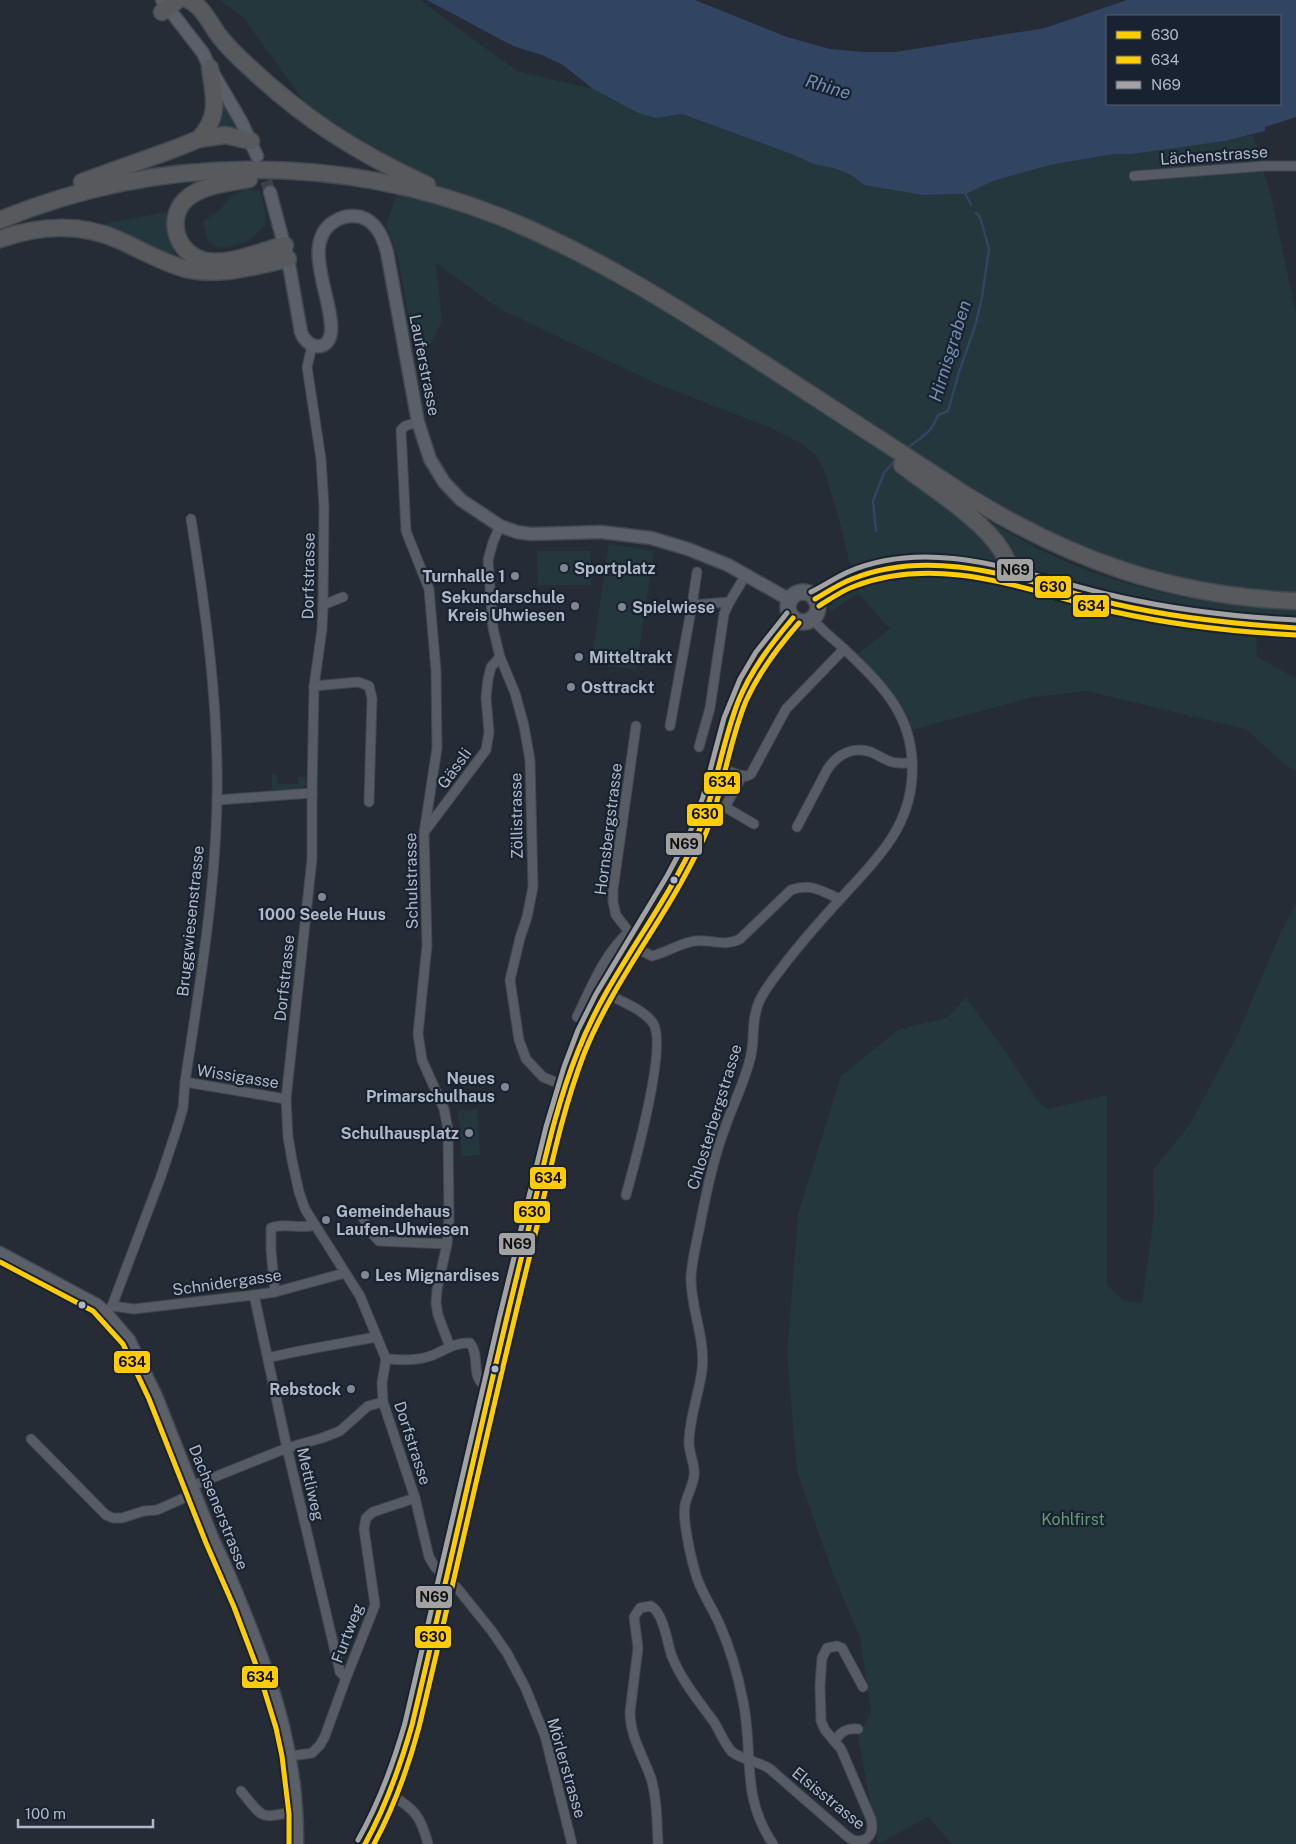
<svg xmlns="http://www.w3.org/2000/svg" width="1296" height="1844" font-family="'Public Sans',sans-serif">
<rect width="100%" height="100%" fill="#262c36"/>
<g fill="#23373c">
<path d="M220,0H420L517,71L593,89L638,113L656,118L682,114L794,155L813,164L833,168L847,173L857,179L865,185L922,195L966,194L993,181L1050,165L1114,154H1132L1188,146L1253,135L1271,196L1296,314V599L1156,576L958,503C992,523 1026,544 1062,560C1136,593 1216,606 1296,610V637L1256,635L1257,657L1296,678V771L1285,765L1246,729L1086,691L1033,697L911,730C901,698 880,677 856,655L890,629L858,593L829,613C828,599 844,587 853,577L838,515L824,470L815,455L804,445L773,429L653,382L500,309L437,264H436L442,321L430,345L424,349L421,348L408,314L397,254L386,225L404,174L324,129L243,17Z"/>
<polygon points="218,93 241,132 211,133"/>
<path d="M247,189L260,191L265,211V224C249,244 243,245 219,248L208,241L203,221L221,209L231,196Z"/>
<polygon points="166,212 167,230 177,261 103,224"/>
<polygon points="609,544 654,551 636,670 591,663"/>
<polygon points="537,551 590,551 591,585 538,585"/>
<polygon points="272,775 277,775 278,784 298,784 298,777 305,777 305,786 299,789 272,790"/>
<polygon points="1296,904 1296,1844 952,1844 928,1817 878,1844 858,1737 871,1712 860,1638 832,1571 797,1471 787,1354 798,1214 841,1076 899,1029 947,1018 966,997 1010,1058 1038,1102 1048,1109 1107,1095 1107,1285 1124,1301 1142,1303 1154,1214 1153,1170 1190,1124 1237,1036 1279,936"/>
<polygon points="477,1109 480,1155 462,1157 458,1111"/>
</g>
<path fill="#314461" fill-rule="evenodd" d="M427,0H695L787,37L830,49L864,52H896L1045,28L1127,0H1296V117L1265,127V131L1225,141L1132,154H1114L1050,165L993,181L966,194L922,195L864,185L857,179L847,173L833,168L813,164L794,155L682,114L656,118L638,113L593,89L563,65L542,55L513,46ZM1107,16H1280V104H1107Z"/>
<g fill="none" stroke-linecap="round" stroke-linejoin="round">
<g stroke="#314461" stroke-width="2.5">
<polyline points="965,193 971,205"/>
<path d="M905,450C921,436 930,436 938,415L948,411L959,372L976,323L982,297L989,249L980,217L976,213"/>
<polyline points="876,531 873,501 884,473 896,459"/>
</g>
<polyline stroke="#3b414c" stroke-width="12" stroke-dasharray="12 6" stroke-linecap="butt" points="260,164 270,192"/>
<defs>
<g id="street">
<polyline points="1134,176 1265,166 1296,166"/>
<polyline points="312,346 307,367 321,459 324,506 323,605 322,629 314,686 312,793 312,859 286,1099 288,1137 292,1160 299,1192 305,1209 360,1296 386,1359 382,1383 383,1402 415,1498 429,1557 435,1567 458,1589 491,1630 507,1653 525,1687 545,1736 572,1844"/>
<polyline points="418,422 405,426 401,430 406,531 429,589 436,671 437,748 424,833 427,945 418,1034 422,1060 444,1109 448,1130 449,1220 447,1244 437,1290 436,1303 438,1315 450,1347"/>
<polyline points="500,526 493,542 488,560 493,628 500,657 515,693 524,726 530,760 533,887 527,917 520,938 510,980 519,1040 526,1059 543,1077 565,1086"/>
<polyline points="323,605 343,597"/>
<polyline points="692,605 697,572"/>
<polyline points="314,686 358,682 369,686 372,698 369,802"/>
<path d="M636,726L613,890V902L616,915L629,932L640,950L652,956C665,953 677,945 690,942C707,937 723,948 740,939L791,890C812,883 821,891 840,899"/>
<polyline points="670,726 692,605 729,602"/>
<path d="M699,747L710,708L724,614C729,600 739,588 746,574"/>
<polyline points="719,768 739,775 747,776 751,774 786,709 844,649"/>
<polyline points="742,776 725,807 754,824"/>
<polyline points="217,800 312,793"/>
<path d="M797,827L827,770C837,754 853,746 871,752C878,755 885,760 892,762C899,764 906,763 912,763"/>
<polyline points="425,831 486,750 489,732 486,698 488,679 491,667 500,657"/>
<path d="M605,993C620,1001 643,1009 653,1023C668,1045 634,1166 626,1195"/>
<path d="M577,1017C591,988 604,954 629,932"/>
<polyline points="185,1082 286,1099"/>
<polyline points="362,1215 368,1229 379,1241 447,1244"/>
<path d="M275,1292L271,1250V1228C285,1222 301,1230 314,1225"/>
<polyline points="254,1295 287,1448 340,1672 346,1678"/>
<polyline points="112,1306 134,1309 254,1295 275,1292 345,1273"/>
<path d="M106,1313L112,1306L160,1179L178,1125L183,1108L185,1082C199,989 215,896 217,801C219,707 206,612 191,519"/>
<path d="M268,1358C304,1349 340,1344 376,1337"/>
<path d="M386,1359C401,1360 418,1361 433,1355C445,1350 456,1342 470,1343C482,1357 467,1381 491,1388"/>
<polyline points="31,1439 106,1515 113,1518 122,1518 144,1511 157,1510 195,1493"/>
<polyline points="192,1486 287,1448 322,1438 340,1431 368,1406 383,1402"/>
<path d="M835,1741C841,1731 847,1728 858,1729"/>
<polyline points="291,1756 312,1753 320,1745 325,1736 346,1678 375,1605 364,1529 366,1518 373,1512 415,1498"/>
<path d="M241,1791C265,1821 260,1818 297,1811"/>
<path d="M391,1795C415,1809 421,1817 428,1844"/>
<path d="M658,1844C657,1822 657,1799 651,1778C643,1756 630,1736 630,1712L638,1648L634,1617L640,1608L651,1606C663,1613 667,1640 671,1654C681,1680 698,1700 714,1722C720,1732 724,1743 732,1752C743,1760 758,1761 770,1769L840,1830C844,1834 849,1838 853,1840C870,1844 874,1831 871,1819L841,1749L825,1730L821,1721L820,1685L822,1658L827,1648L837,1646L842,1648L863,1687"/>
<path d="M773,1844C740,1796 754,1753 743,1701C738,1675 730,1648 719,1623C712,1607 701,1592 696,1575C691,1558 687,1539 685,1522C682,1498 691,1495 694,1476C696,1465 689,1455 689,1443C689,1419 699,1394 702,1370C706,1338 690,1308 691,1276C692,1261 696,1245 699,1230C706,1194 713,1159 726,1125C734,1102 746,1079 751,1055C755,1037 751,1020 759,1002C764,990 773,979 781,969C800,943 821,920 843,896C876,860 909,829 912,777C916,716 882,685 841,646C831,637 820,629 812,618"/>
</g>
<g id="secondary">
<polyline points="162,0 203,53 210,68 241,121 257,156"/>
<path d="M270,192L288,259L301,332C307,350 329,352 331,332C334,300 299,242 335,221C343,216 352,215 361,217C377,222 383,238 387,252L418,422L430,459L444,482L461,500L500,526L517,532L531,534L601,532L651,538L688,549L728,565L790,600"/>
<path d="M0,1253L97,1305L106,1313L129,1340L156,1396L213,1540C225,1564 235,1589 245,1614C276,1691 298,1760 297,1844"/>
</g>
<g id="primary">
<circle cx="803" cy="607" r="15"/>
<path d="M815,599C911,532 1015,580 1115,604C1175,618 1235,625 1296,628"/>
<path d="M365,1844C411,1769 419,1684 441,1600C456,1543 468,1485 481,1427C483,1416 487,1406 490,1395C503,1328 521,1263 537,1197C546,1160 554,1124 565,1088C579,1037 605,991 633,946C655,910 678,876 696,838C718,788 722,731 747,682C759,658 776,638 793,618"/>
</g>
<g id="highway">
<path d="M189,0C203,7 211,25 220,37C228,47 237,56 247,65C304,119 356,152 427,185"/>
<polyline points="162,12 178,0"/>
<path d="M199,139C221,115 214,97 210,68"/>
<path d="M249,179C230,183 207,184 190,196C164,214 175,255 206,261C232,265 260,251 285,245"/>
<polyline points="82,182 174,149 199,139 225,135 251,141"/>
<path d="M0,220C160,154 340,153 501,217C595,255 680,309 764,364C831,407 897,451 964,494C1070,560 1171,596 1296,601"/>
<path d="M0,239C39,225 81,223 119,240C141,250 163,263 186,269C219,277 255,266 288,259"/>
<path d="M902,465C933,489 981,518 1002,551C1007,559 1010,568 1013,576"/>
</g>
</defs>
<use href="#street" stroke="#42474f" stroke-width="11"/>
<use href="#secondary" stroke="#42474f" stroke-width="15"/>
<use href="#primary" stroke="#434952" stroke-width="18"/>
<use href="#highway" stroke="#434851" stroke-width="19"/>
<use href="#street" stroke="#565b64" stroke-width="9"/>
<use href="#secondary" stroke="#5a5f68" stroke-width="12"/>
<use href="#primary" stroke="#595d66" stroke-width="15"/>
<use href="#highway" stroke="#57595d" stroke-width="16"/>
<defs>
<g id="bus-1">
<path d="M815,599C827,592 839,584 852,579C938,544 1031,584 1115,604C1175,618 1235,624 1296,628"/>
<path d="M365,1844C386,1806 400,1767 412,1725C450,1567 484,1409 523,1251C540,1185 552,1115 578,1051C608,974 663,912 696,838C715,795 721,746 738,702C751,670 771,644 793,618"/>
</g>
<g id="bus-2">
<path d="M819,606C830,599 843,590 855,586C942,553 1030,592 1115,612C1174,625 1235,632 1296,635"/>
<polyline points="0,1262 93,1311 123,1344 149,1399 206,1543 234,1607 259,1673 276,1728 282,1756 289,1814 289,1844"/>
<path d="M374,1844C394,1807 408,1768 419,1727C457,1570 491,1412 530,1255C547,1188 559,1119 584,1054C614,979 668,916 702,842C723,797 727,747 746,701C759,672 778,647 799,623"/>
</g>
<g id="bus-3">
<path d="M811,592C823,586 835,578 848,572C936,534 1032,578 1119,597C1177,610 1236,617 1296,620"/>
<path d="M358,1840C379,1803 393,1765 405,1723L499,1319L546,1127L564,1067L578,1030L596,994L667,876L689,835L703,797L724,718L740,679L756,652L787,613"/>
</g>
</defs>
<use href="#bus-1" stroke="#192230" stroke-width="9"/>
<use href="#bus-2" stroke="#192230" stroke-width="9"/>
<use href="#bus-3" stroke="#192230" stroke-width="9"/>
<use href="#bus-1" stroke="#fc0" stroke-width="5"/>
<use href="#bus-2" stroke="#fc0" stroke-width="5"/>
<use href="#bus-3" stroke="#a2a2a2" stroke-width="5"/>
</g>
<g fill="#7f8795" stroke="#192230" stroke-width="2">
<circle cx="564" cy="568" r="5"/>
<circle cx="515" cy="576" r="5"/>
<circle cx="575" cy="606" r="5"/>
<circle cx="622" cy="607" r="5"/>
<circle cx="579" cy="657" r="5"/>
<circle cx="571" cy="687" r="5"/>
<circle cx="322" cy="897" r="5"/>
<circle cx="505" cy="1087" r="5"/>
<circle cx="469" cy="1133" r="5"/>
<circle cx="326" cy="1220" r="5"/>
<circle cx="365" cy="1275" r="5"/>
<circle cx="351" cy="1389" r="5"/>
</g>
<g fill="#afb8c8" stroke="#192230" stroke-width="2">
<circle cx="674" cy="880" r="4.5"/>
<circle cx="82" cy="1305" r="4.5"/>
<circle cx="495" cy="1369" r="4.5"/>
</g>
<g text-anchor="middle" stroke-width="4.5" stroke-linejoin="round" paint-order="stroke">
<g font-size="16" fill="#afb8c8" stroke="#192230">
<text transform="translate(1214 155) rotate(-4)" y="6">Lächenstrasse</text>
<text transform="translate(425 365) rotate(79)" y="6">Lauferstrasse</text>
<text transform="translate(308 576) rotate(-89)" y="6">Dorfstrasse</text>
<text transform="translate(454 768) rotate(-54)" y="6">Gässli</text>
<text transform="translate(516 816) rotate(-91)" y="6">Zöllistrasse</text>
<text transform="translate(608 829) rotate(-83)" y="6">Hornsbergstrasse</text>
<text transform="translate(411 881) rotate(-91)" y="6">Schulstrasse</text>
<text transform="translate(190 921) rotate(-84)" y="6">Bruggwiesenstrasse</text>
<text transform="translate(284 978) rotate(-84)" y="6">Dorfstrasse</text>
<text transform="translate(238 1076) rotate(9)" y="6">Wissigasse</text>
<text transform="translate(714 1117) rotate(-73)" y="6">Chlosterbergstrasse</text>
<text transform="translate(227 1282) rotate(-8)" y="6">Schnidergasse</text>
<text transform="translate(413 1443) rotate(72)" y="6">Dorfstrasse</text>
<text transform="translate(311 1484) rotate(77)" y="6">Mettliweg</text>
<text transform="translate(219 1507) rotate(68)" y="6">Dachsenerstrasse</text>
<text transform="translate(347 1633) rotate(-69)" y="6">Furtweg</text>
<text transform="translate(567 1768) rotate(74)" y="6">Mörlerstrasse</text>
<text transform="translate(829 1798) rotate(39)" y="6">Elsisstrasse</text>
</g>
<g font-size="16" font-weight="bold" fill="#afb8c8" stroke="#192230" text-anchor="start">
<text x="574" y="574">Sportplatz</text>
<text x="505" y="582" text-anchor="end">Turnhalle 1</text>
<text x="565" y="603" text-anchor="end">Sekundarschule<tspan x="565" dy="18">Kreis Uhwiesen</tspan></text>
<text x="632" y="613">Spielwiese</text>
<text x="589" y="663">Mitteltrakt</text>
<text x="581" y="693">Osttrackt</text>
<text x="322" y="920" text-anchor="middle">1000 Seele Huus</text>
<text x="495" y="1084" text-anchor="end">Neues<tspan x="495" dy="18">Primarschulhaus</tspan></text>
<text x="459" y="1139" text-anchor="end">Schulhausplatz</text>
<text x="336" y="1217">Gemeindehaus<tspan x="336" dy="18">Laufen-Uhwiesen</tspan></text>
<text x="375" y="1281">Les Mignardises</text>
<text x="341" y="1395" text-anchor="end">Rebstock</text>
</g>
<g font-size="16" fill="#649b72" stroke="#192230">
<text x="1073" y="1525">Kohlfirst</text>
</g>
<g font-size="18" font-style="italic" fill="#748eb2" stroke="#192230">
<text transform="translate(828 87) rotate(17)" y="6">Rhine</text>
<text transform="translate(950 351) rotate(-73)" y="6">Hirnisgraben</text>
</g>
</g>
<g stroke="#192230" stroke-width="2">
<rect x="996" y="558" width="38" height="24" rx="5" fill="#a2a2a2"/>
<rect x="1034" y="575" width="38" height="24" rx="5" fill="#fc0"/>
<rect x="1072" y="594" width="38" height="24" rx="5" fill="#fc0"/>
<rect x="703" y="771" width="38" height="24" rx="5" fill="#fc0"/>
<rect x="686" y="803" width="38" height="24" rx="5" fill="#fc0"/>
<rect x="665" y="832" width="38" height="24" rx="5" fill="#a2a2a2"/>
<rect x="529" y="1166" width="38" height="24" rx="5" fill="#fc0"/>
<rect x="513" y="1200" width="38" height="24" rx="5" fill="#fc0"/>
<rect x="498" y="1232" width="38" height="24" rx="5" fill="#a2a2a2"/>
<rect x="113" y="1350" width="38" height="24" rx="5" fill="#fc0"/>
<rect x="415" y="1585" width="38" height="24" rx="5" fill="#a2a2a2"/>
<rect x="414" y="1625" width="38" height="24" rx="5" fill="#fc0"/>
<rect x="241" y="1665" width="38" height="24" rx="5" fill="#fc0"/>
</g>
<g font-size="14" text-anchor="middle" font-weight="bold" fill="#111">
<text x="1015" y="575">N69</text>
<text x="1053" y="592">630</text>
<text x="1091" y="611">634</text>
<text x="722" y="787">634</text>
<text x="705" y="819">630</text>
<text x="684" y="849">N69</text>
<text x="548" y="1183">634</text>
<text x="532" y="1217">630</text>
<text x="517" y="1249">N69</text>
<text x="132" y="1367">634</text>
<text x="434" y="1602">N69</text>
<text x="433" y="1642">630</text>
<text x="260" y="1682">634</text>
</g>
<rect x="1106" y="15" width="175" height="90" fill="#192230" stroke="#555e6d"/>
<rect x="1116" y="31" width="25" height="8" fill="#ffcc00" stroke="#555e6d"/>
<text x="1151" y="40" font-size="15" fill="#afb8c8">630</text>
<rect x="1116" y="56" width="25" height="8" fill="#ffcc00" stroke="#555e6d"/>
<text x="1151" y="65" font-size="15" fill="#afb8c8">634</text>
<rect x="1116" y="81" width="25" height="8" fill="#a2a2a2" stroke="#555e6d"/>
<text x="1151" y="90" font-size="15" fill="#afb8c8">N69</text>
<path d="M18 1819v8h135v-8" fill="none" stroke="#afb8c8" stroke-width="2.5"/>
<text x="25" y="1819" font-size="15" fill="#afb8c8" stroke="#192230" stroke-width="4" paint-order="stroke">100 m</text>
</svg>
